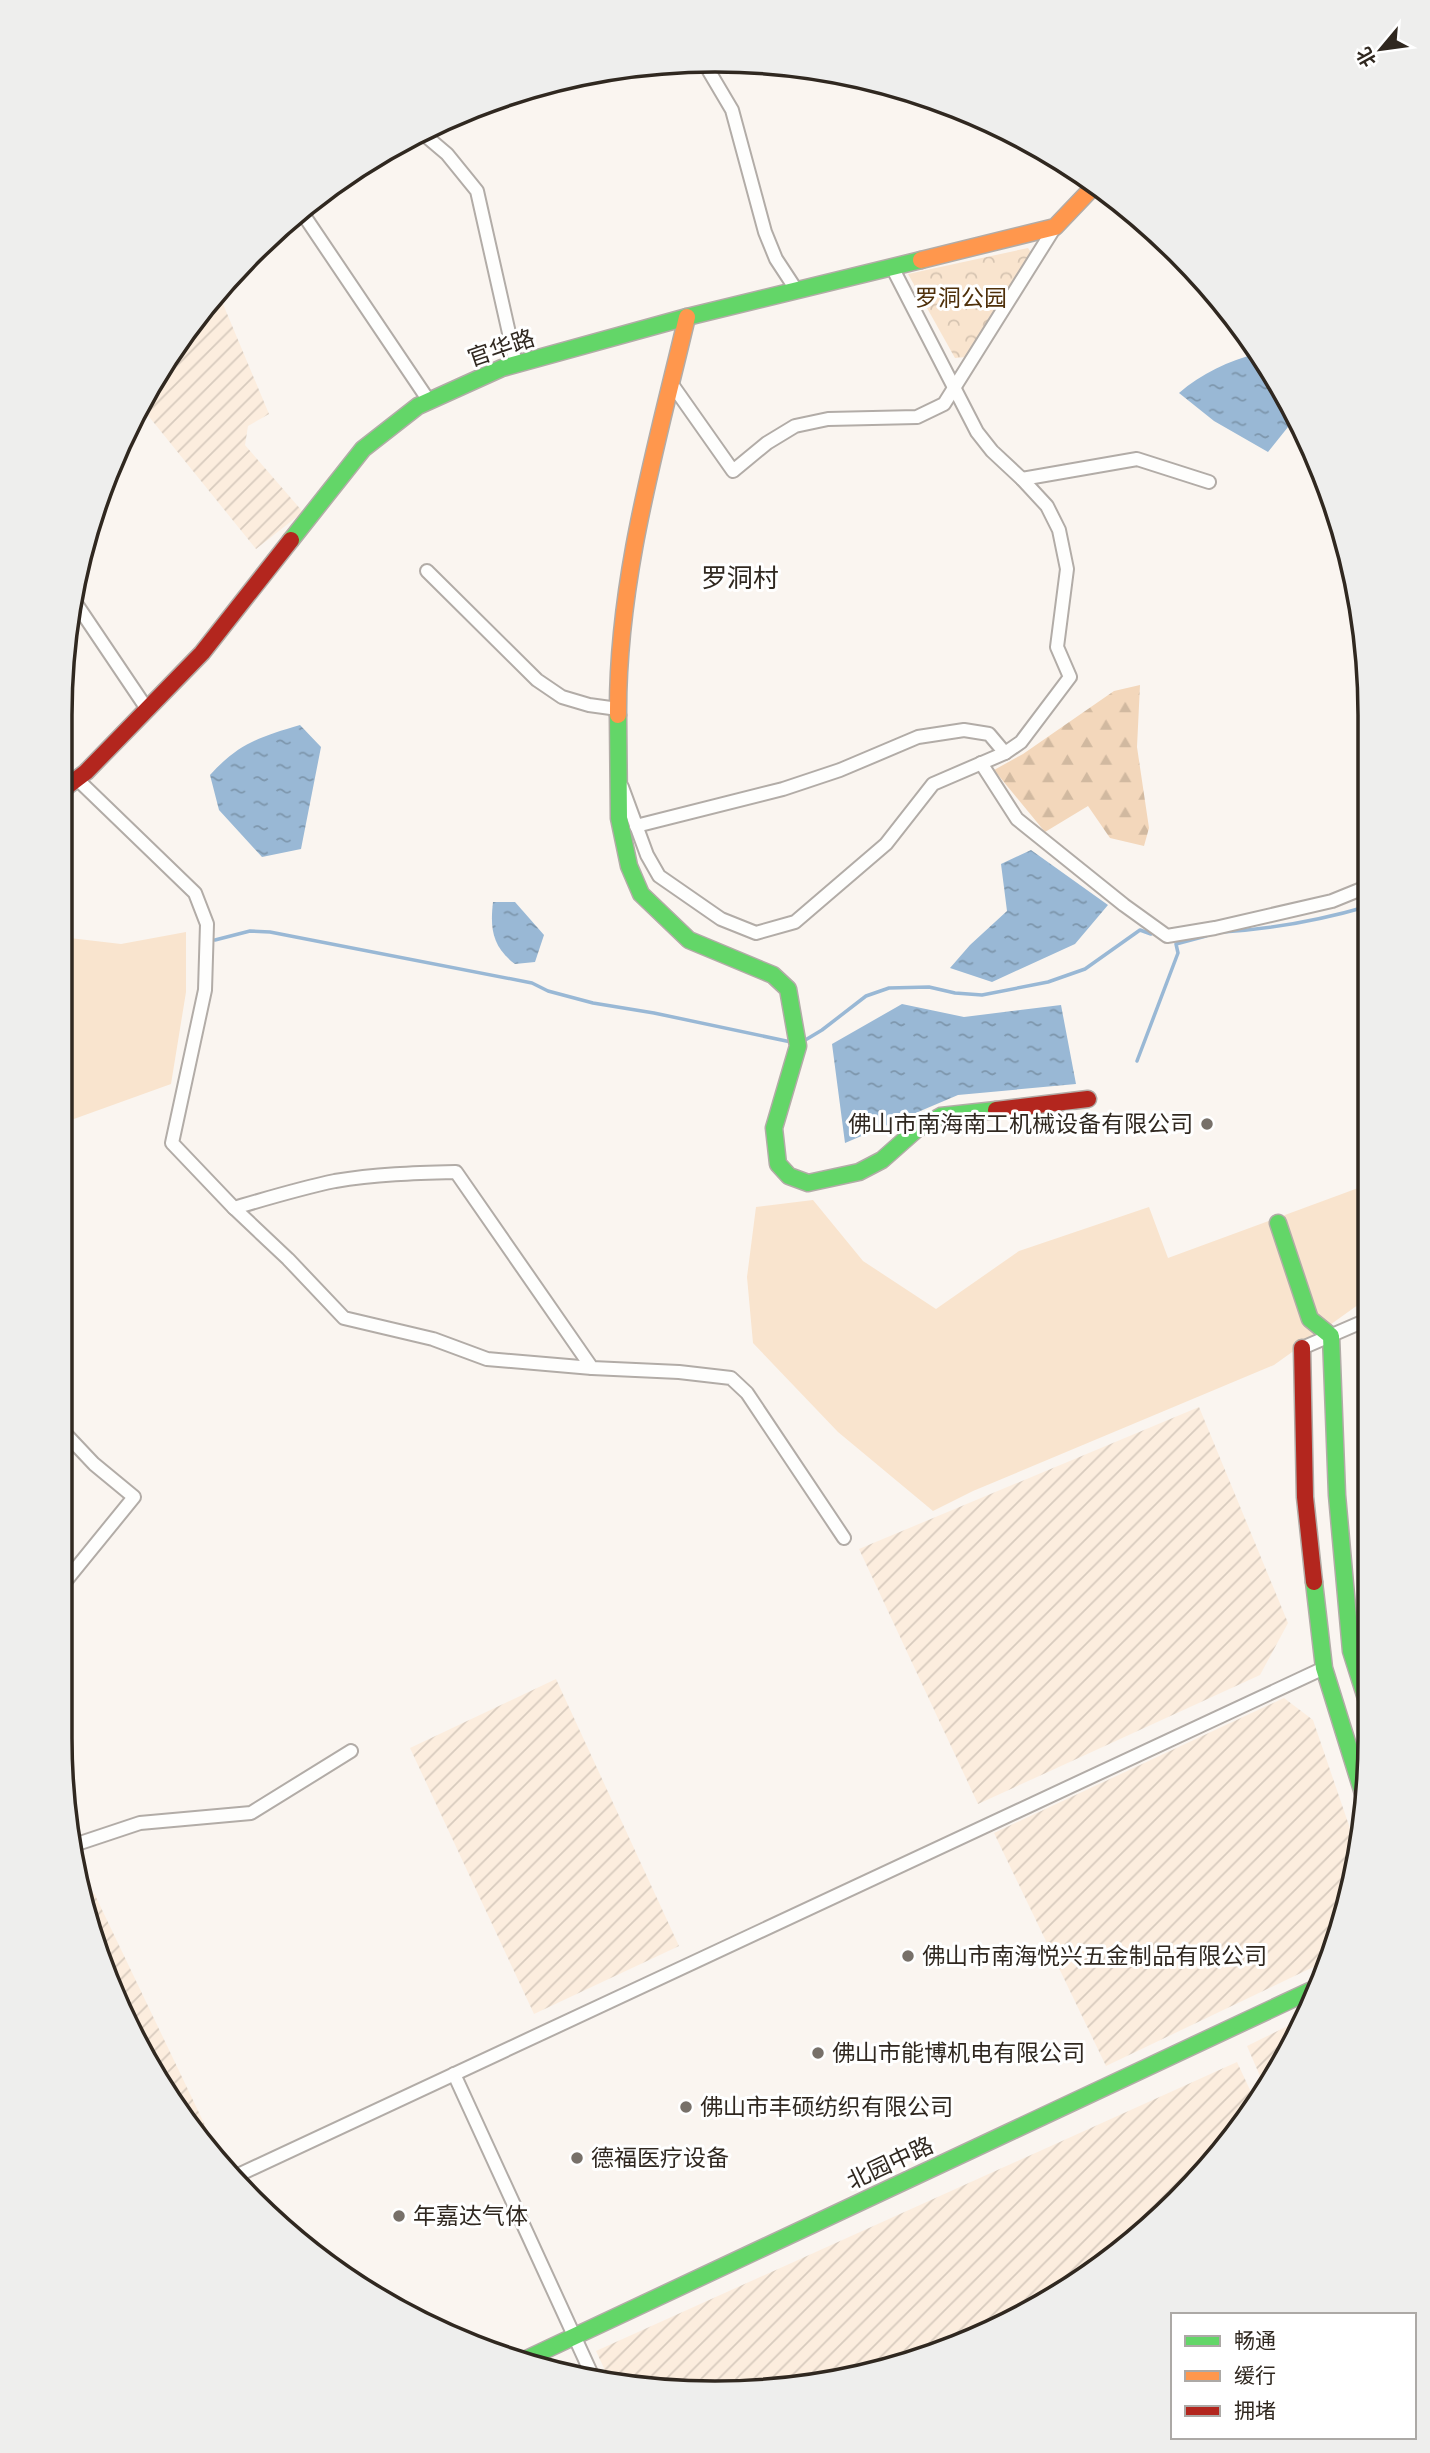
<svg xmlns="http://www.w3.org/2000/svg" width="1430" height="2453" font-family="'DM Sans','Noto Sans SC',sans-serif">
<defs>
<pattern id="industrial-furrows" width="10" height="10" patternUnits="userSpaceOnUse" patternTransform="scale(1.75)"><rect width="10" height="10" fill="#fcedde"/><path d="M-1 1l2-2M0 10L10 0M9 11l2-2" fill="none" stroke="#d8cbbe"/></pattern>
<pattern id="forest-firs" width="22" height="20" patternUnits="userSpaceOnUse" patternTransform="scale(1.75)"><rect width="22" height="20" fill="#f3d7bb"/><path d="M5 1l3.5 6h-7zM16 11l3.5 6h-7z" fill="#d1b9a0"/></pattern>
<pattern id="park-crowns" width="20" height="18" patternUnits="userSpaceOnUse" patternTransform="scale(1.75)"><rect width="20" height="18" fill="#f9e4ce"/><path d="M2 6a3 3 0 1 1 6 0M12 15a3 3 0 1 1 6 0" fill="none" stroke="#d6c4b1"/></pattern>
<pattern id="water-ripples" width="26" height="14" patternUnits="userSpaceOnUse" patternTransform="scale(1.75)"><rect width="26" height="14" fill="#99b8d5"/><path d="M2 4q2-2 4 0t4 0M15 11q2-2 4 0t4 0" fill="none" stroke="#7d96ac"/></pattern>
</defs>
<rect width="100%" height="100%" fill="#faf5f0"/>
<g fill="url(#industrial-furrows)">
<polygon points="218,292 269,414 248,426 245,445 303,512 256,549 142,408 170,351"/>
<polygon points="1199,1407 1288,1623 1260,1675 978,1804 859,1549"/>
<polygon points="556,1679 679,1946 534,2014 410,1748"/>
<polygon points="1284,1698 1313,1720 1356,1846 1336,1949 1330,1959 1106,2066 994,1833"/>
<polygon points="94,1893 224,2165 195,2137 94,1948 86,1900"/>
<polygon points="1300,2020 1266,2090 1247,2046"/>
<polygon points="1237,2062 1257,2105 1114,2258 926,2359 715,2393 609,2379 596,2351"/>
</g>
<g fill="#f9e4ce">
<polygon points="186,932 186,992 171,1084 60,1124 61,937 121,944"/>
<polygon points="1369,1184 1369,1297 1274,1365 973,1491 933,1511 838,1432 753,1343 747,1277 756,1207 813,1200 863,1261 936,1309 1019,1251 1149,1207 1168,1258"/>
</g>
<polygon fill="url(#forest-firs)" points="1140,685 1137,747 1149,828 1144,846 1110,838 1088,806 1045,832 994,770 1023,754 1114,691"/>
<polygon fill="url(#park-crowns)" points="1028,248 1032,254 966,357 955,358 908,274"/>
<g fill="url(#water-ripples)">
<path d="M1257,354C1277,380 1286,389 1292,422L1268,452L1214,421L1179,393C1201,374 1229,360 1257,354Z"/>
<path d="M300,725L321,747L301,849L262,857L219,810L210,775C239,743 260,737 300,725Z"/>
<polygon points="1031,850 1108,905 1075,944 992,982 950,968 970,945 1007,911 1001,864"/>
<path d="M493,902H515L544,935L535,962L515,964C492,947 490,928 493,902Z"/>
<polygon points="902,1004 964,1017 1061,1005 1076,1084 958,1095 845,1143 832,1044"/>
</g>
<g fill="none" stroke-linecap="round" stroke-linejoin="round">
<g stroke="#99b8d5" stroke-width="3.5">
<path d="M1223,932C1273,929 1321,920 1369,906"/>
<polyline points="215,940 250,931 270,932 532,983 548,991 593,1003 654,1013 791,1042"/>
<polyline points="802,1042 822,1030 866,996 889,988 929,987 955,993 982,995 1048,982 1085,969 1140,930 1151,934"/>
<polyline points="1137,1061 1178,953 1176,944 1206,936"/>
</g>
<defs>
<g id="street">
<polyline points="703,61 732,110 765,232 776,259 797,291"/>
<polyline points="421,132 447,154 477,191 516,364"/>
<polyline points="301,211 429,401"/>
<polyline points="892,267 977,432 992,451 1022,479"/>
<polyline points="671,383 733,471 767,443 795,426 828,419 917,417 944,404 1055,227"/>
<polyline points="427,571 537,680 562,697 589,705 618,709"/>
<polyline points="75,602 147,709"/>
<polyline points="981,763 1017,819 1124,905 1167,936 1215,928 1332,901 1369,886"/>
<path d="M77,779L195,893L207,924L205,990L172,1143L234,1208C268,1198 301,1188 335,1181C375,1174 416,1173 456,1172L592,1368L679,1372L731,1378L747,1393L844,1538"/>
<polyline points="622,787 647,855 659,876 721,919 756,933 795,922 886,844 933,784 1005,753"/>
<polyline points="636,826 783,789 840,770 918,737 964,730 989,734 1005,753 1021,742 1070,677 1057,647 1067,569 1059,530 1047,506 1022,479 1137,459 1209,482"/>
<polyline points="234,1208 288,1259 344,1318 433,1339 487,1359 592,1368"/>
<polyline points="1302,1348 1369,1319"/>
<polyline points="60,1588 134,1497 94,1464 60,1428"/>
<polyline points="77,1844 140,1823 251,1813 351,1751"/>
<polyline points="454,2074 593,2377"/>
<polyline points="236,2176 1324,1668"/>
</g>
<g id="fast">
<polyline points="291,540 363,449 418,406 502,368 687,317 921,260"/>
<polyline points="618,715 619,818 629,866 641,894 689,940 773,975 788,989 798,1046 774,1128 778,1164 789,1176 808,1183 859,1172 882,1160 917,1129 941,1116 996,1110"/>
<polyline points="1278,1223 1310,1319 1331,1336 1337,1495 1351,1651 1369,1708"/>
<polyline points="1314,1582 1324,1668 1365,1800"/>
<polyline points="522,2361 1316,1988"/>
</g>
<g id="slow">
<polyline points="921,260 1055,227 1096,184"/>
<path d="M618,715C617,580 656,448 687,317"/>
</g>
<g id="jam">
<polyline points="61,791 86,772 202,653 291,540"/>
<polyline points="996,1110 1088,1099"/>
<polyline points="1302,1348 1305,1497 1314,1582"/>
</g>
</defs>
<use href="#street" stroke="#b2aca7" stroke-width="16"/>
<use href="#fast" stroke="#b2aca7" stroke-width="19"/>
<use href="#slow" stroke="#b2aca7" stroke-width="19"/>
<use href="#jam" stroke="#b2aca7" stroke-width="19"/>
<use href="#street" stroke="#fefefd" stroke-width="12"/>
<use href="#fast" stroke="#63d668" stroke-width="16"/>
<use href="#slow" stroke="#ff974d" stroke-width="16"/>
<use href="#jam" stroke="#b3261e" stroke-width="16"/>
</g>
<g fill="#777069" stroke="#fff" stroke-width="2.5">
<circle cx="1207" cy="1124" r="7"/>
<circle cx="908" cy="1956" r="7"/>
<circle cx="818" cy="2053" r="7"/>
<circle cx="686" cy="2107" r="7"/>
<circle cx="577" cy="2158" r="7"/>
<circle cx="399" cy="2216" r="7"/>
</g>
<g text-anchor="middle" stroke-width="6" stroke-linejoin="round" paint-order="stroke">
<g font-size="23" fill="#4f300a" stroke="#fff">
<text x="961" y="306">罗洞公园</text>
</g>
<g font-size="23" fill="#302820" stroke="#fff">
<text transform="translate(501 348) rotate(-19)" y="8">官华路</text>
<text transform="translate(890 2163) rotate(-25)" y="8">北园中路</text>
</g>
<g font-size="23" fill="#302820" stroke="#fff" text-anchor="start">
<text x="1193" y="1132" text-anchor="end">佛山市南海南工机械设备有限公司</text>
<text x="922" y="1964">佛山市南海悦兴五金制品有限公司</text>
<text x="832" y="2061">佛山市能博机电有限公司</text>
<text x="700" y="2115">佛山市丰硕纺织有限公司</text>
<text x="591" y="2166">德福医疗设备</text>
<text x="413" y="2224">年嘉达气体</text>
</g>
<g font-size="26" fill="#302820" stroke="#fff">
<text x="740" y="587">罗洞村</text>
</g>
</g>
<path d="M0 0H1430V2453H0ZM715 72H715A643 643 0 0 1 1358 715V1738A643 643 0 0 1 715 2381H715A643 643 0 0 1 72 1738V715A643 643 0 0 1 715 72Z" fill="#eeeeed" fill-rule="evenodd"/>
<path fill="none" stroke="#302820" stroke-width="3.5" d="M715 72H715A643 643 0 0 1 1358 715V1738A643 643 0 0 1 715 2381H715A643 643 0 0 1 72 1738V715A643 643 0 0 1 715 72Z"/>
<rect x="1171" y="2313" width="245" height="126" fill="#ffffff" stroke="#aca9a6" stroke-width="2"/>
<rect x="1185" y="2336" width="35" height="10" fill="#63d668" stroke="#aca9a6" stroke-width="2"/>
<text x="1234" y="2348" font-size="21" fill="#302820">畅通</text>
<rect x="1185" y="2371" width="35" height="10" fill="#ff974d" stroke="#aca9a6" stroke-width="2"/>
<text x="1234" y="2383" font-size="21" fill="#302820">缓行</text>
<rect x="1185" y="2406" width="35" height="10" fill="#b3261e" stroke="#aca9a6" stroke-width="2"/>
<text x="1234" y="2418" font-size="21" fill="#302820">拥堵</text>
<g transform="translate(1381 49) rotate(241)" stroke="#ffffff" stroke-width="5" paint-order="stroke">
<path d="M0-5L12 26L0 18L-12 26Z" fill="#302820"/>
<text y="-10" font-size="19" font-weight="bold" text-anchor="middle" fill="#302820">北</text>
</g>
</svg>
